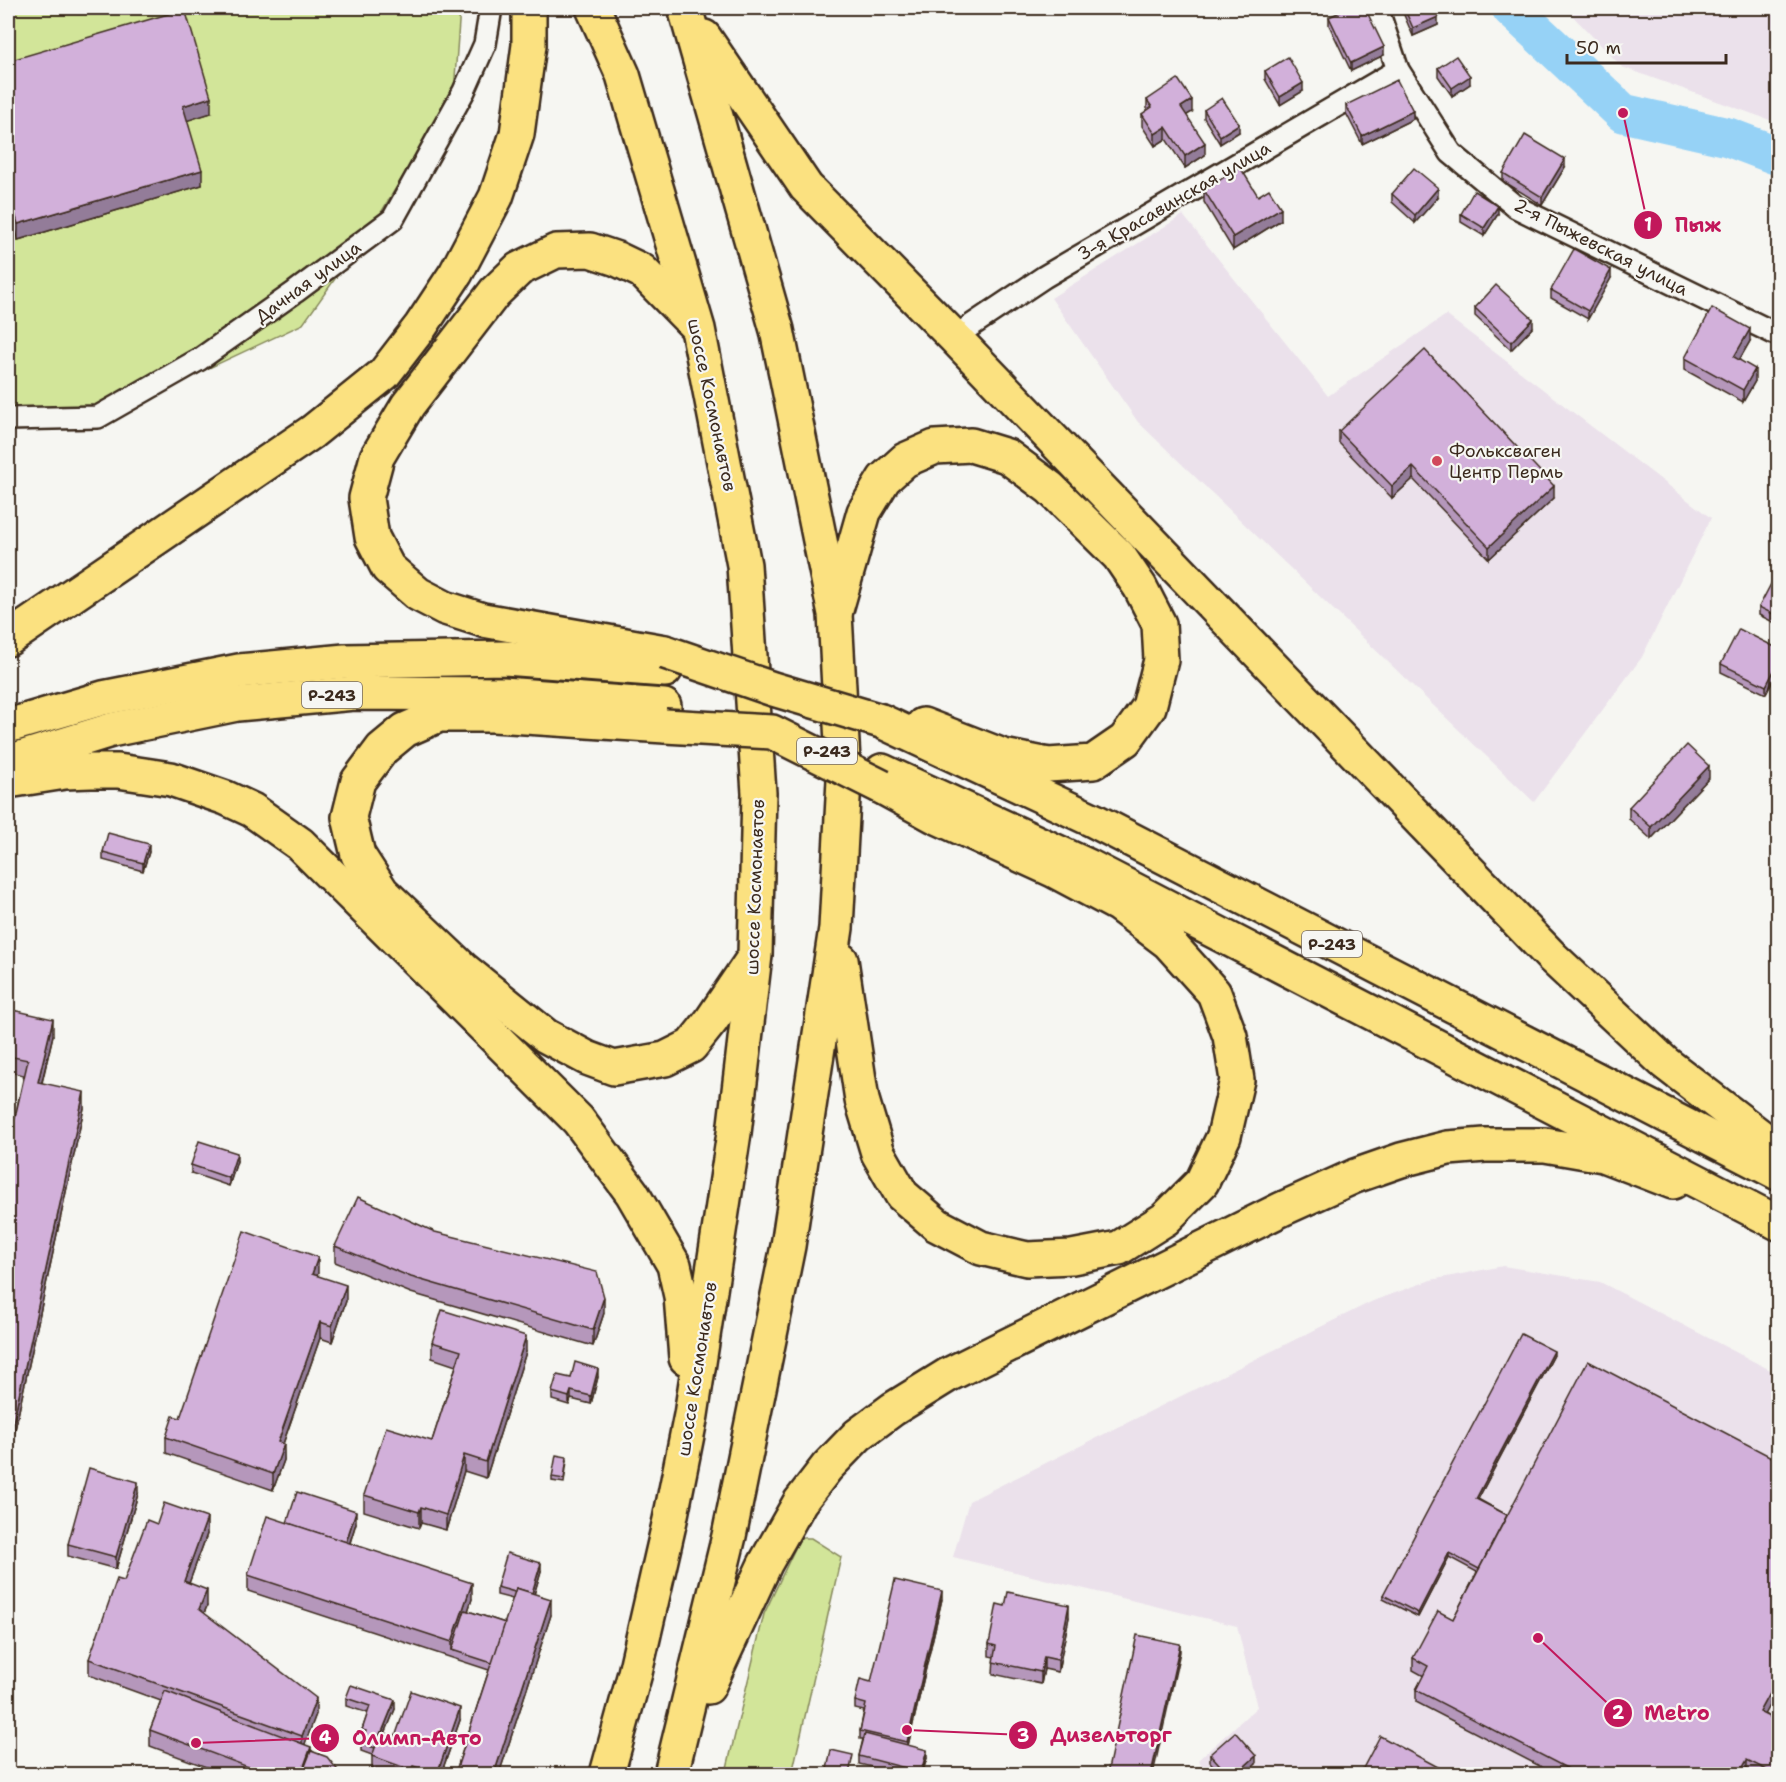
<svg xmlns="http://www.w3.org/2000/svg" width="1786" height="1782" font-family="'Shantell Sans',sans-serif">
<rect width="100%" height="100%" fill="#f6f6f2"/>
<filter id="ink" filterUnits="userSpaceOnUse"><feTurbulence type="fractalNoise" baseFrequency=".0167" numOctaves="2"/><feDisplacementMap in="SourceGraphic" scale="12" xChannelSelector="R" yChannelSelector="G"/><feConvolveMatrix kernelMatrix="1 2 1 2 8 2 1 2 1" color-interpolation-filters="sRGB"/></filter>
<g filter="url(#ink)">
<g fill="#ebe1eb">
<polygon points="1565,8 1778,8 1778,123 1622,67"/>
<polygon points="1183,215 1328,396 1446,315 1711,518 1642,657 1534,802 1138,422 1051,298"/>
<polygon points="1503,1266 1600,1282 1778,1374 1778,1774 1209,1774 1198,1760 1257,1707 1237,1626 953,1557 969,1501 1373,1301 1431,1280"/>
</g>
<g fill="#d2e599" stroke="#86885c" stroke-width="1.5">
<polygon points="8,8 75,8 78,14 134,8 460,8 454,92 376,221 303,324 96,421 8,430"/>
<polygon points="800,1538 811,1538 841,1557 792,1774 729,1774 726,1772 764,1614"/>
</g>
<g fill="none" stroke-linecap="round" stroke-linejoin="round">
<polyline stroke="#96d2f6" stroke-width="39" points="1511,8 1623,113 1728,137 1778,156"/>
<defs>
<g id="minor">
<polyline points="1377,8 1398,70 1451,153 1516,207 1778,335"/>
<polyline points="954,337 1044,277 1398,70"/>
<polyline points="8,419 98,417 200,359 295,292 393,219 464,91 485,44 491,8"/>
</g>
<g id="primary">
<polyline points="593,8 623,75 698,329 744,565 759,793 755,955 734,1133 691,1415 670,1520 635,1673 607,1774"/>
<polyline points="704,37 806,187 954,337 1552,957 1665,1063 1778,1150"/>
<polyline points="836,610 864,512 884,479 905,460 935,447 971,445 1007,456 1050,488 1119,556 1140,587 1159,624 1161,660 1149,707 1125,740 1093,762 1048,765 1003,756 923,725"/>
<polyline points="8,639 312,432 384,374 421,326 456,273 496,197 517,134 529,45 529,8"/>
<polyline points="665,652 483,620 445,608 418,594 388,568 372,537 366,498 377,457 408,405 495,292 519,269 556,251 590,250 617,259 642,271 696,326"/>
<polyline points="665,726 493,715 439,715 405,730 382,749 358,781 349,817 358,855 382,892 463,969 546,1036 587,1058 614,1068 665,1059 691,1046 711,1021 751,962"/>
<polyline points="8,781 65,772 91,771 118,771 171,779 226,798 252,810 300,844 578,1120 632,1193 674,1265 681,1296 686,1358"/>
<polyline points="841,960 862,1100 878,1153 902,1195 937,1225 981,1248 1027,1259 1072,1257 1119,1248 1165,1219 1202,1182 1224,1136 1237,1080 1230,1036 1214,993 1168,942 1119,905 1053,870 935,816 882,787"/>
<polyline points="708,1687 765,1564 800,1502 827,1467 858,1435 893,1409 948,1375 1282,1209 1355,1176 1401,1160 1448,1148 1485,1145 1545,1145 1603,1155 1673,1182"/>
<polyline points="671,1774 729,1536 788,1246 836,928 844,780 835,614 777,330 685,8"/>
</g>
<g id="trunk">
<polyline points="881,721 1093,820 1778,1173"/>
<polyline points="8,726 103,698 239,671 345,661 505,658 665,670"/>
<polyline points="8,762 111,730 237,704 354,693 503,694 664,706"/>
<polyline points="882,771 1090,867 1778,1223"/>
</g>
</defs>
<use href="#minor" stroke="#3b2a1e" stroke-width="26"/>
<use href="#primary" stroke="#3b2a1e" stroke-width="38"/>
<use href="#trunk" stroke="#3b2a1e" stroke-width="38"/>
<use href="#minor" stroke="#f6f6f2" stroke-width="21"/>
<use href="#primary" stroke="#fbe180" stroke-width="33"/>
<use href="#trunk" stroke="#fbe180" stroke-width="33"/>
<defs>
<g id="trunk-bridge">
<polyline points="665,652 773,689 881,721"/>
<polyline points="665,726 772,732 882,787"/>
</g>
</defs>
<use href="#trunk-bridge" stroke="#3b2a1e" stroke-width="38" stroke-linecap="butt"/>
<use href="#trunk-bridge" stroke="#fbe180" stroke-width="33"/>
</g>
<g fill="#b597bb" stroke="#3b2a1e" stroke-width="1.5">
<polygon points="1401,8 1433,8 1438,25 1413,36"/>
<polygon points="1329,17 1384,55 1351,71 1329,25"/>
<polygon points="8,61 211,113 187,120 202,185 18,240 8,204"/>
<polygon points="1438,68 1470,84 1452,96 1438,76"/>
<polygon points="1265,71 1303,91 1280,105 1265,79"/>
<polygon points="1147,100 1192,112 1186,115 1205,155 1185,168 1166,139 1155,146 1142,126 1142,114 1147,111"/>
<polygon points="1346,105 1413,119 1362,144 1346,113"/>
<polygon points="1204,110 1239,132 1220,144 1204,118"/>
<polygon points="1565,167 1542,205 1503,181 1503,173"/>
<polygon points="1204,190 1258,196 1281,220 1233,250 1204,202"/>
<polygon points="1392,194 1438,197 1415,223 1392,202"/>
<polygon points="1461,214 1498,214 1484,236 1461,222"/>
<polygon points="1611,278 1588,319 1551,298 1551,290"/>
<polygon points="1475,308 1533,327 1511,350 1475,316"/>
<polygon points="1750,341 1739,360 1755,381 1743,402 1685,370 1685,358"/>
<polygon points="1339,431 1554,498 1489,559 1413,479 1392,498 1339,443"/>
<polygon points="1779,585 1779,625 1759,615 1759,607"/>
<polygon points="1779,649 1779,669 1766,694 1721,672 1721,664"/>
<polygon points="1709,778 1651,839 1629,819 1629,807"/>
<polygon points="103,852 149,852 143,871 103,860"/>
<polygon points="8,1009 53,1035 42,1083 84,1108 8,1462 8,1148 24,1075 8,1072"/>
<polygon points="237,1161 229,1186 191,1173 191,1165"/>
<polygon points="335,1246 604,1313 593,1346 411,1293 335,1262"/>
<polygon points="318,1273 317,1275 346,1301 332,1342 320,1338 283,1444 284,1460 273,1490 166,1453 166,1437 180,1418"/>
<polygon points="432,1342 526,1352 486,1478 464,1471 446,1530 421,1523 419,1528 364,1511 364,1495 432,1441 456,1366 432,1358"/>
<polygon points="1554,1355 1478,1499 1507,1515 1779,1461 1779,1687 1764,1714 1779,1722 1779,1770 1776,1774 1753,1774 1747,1772 1746,1774 1555,1774 1416,1702 1416,1690 1424,1676 1413,1670 1413,1658 1453,1619 1477,1572 1449,1557 1418,1617 1383,1599 1383,1595"/>
<polygon points="598,1377 591,1404 571,1399 569,1405 552,1400 552,1392 571,1378"/>
<polygon points="567,1461 564,1483 552,1481 552,1477"/>
<polygon points="138,1494 116,1569 68,1556 68,1544"/>
<polygon points="287,1523 356,1523 350,1543 472,1599 468,1611 505,1623 513,1599 497,1595 497,1587 541,1571 534,1594 551,1615 499,1774 455,1774 489,1670 248,1591 248,1575"/>
<polygon points="157,1524 207,1534 189,1583 207,1606 204,1613 316,1714 304,1744 341,1774 225,1774 150,1746 150,1730 161,1701 89,1675 89,1659"/>
<polygon points="942,1599 908,1745 927,1758 922,1774 900,1774 859,1764 859,1756 863,1739 860,1739 860,1731 864,1711 855,1709 855,1701"/>
<polygon points="1005,1606 1069,1617 1058,1672 1044,1669 1041,1684 993,1674 994,1657 989,1656 989,1644"/>
<polygon points="346,1698 395,1709 385,1733 395,1737 460,1720 441,1774 390,1774 372,1768 372,1755 361,1751 361,1743 363,1738 362,1738 362,1730 368,1713 346,1706"/>
<polygon points="1210,1754 1256,1764 1245,1774 1221,1774 1210,1762"/>
</g>
<g fill="#937b99" stroke="#3b2a1e" stroke-width="1.5">
<polygon points="1438,17 1438,25 1413,36 1413,28"/>
<polygon points="1384,47 1384,55 1351,71 1351,63"/>
<polygon points="1470,76 1470,84 1452,96 1452,88"/>
<polygon points="1303,83 1303,91 1280,105 1280,97"/>
<polygon points="211,97 211,113 183,122 183,106"/>
<polygon points="1192,100 1192,112 1181,119 1181,107"/>
<polygon points="1413,111 1413,119 1362,144 1362,136"/>
<polygon points="1239,124 1239,132 1220,144 1220,136"/>
<polygon points="1166,127 1166,139 1155,146 1155,134"/>
<polygon points="1205,143 1205,155 1185,168 1185,156"/>
<polygon points="1565,159 1565,167 1542,205 1542,197"/>
<polygon points="202,170 202,185 18,240 18,224"/>
<polygon points="1438,188 1438,197 1415,223 1415,215"/>
<polygon points="1498,206 1498,214 1484,236 1484,228"/>
<polygon points="1281,208 1281,220 1233,250 1233,237"/>
<polygon points="1611,270 1611,278 1588,319 1588,311"/>
<polygon points="1533,319 1533,327 1511,350 1511,342"/>
<polygon points="1750,329 1750,341 1734,369 1734,357"/>
<polygon points="1755,369 1755,381 1743,402 1743,390"/>
<polygon points="1413,467 1413,479 1392,498 1392,486"/>
<polygon points="1554,486 1554,498 1489,559 1489,547"/>
<polygon points="1779,661 1779,669 1766,694 1766,686"/>
<polygon points="1709,766 1709,778 1651,839 1651,827"/>
<polygon points="149,844 149,852 143,871 143,863"/>
<polygon points="53,1019 53,1035 38,1098 38,1082"/>
<polygon points="84,1092 84,1108 8,1462 8,1446"/>
<polygon points="237,1153 237,1161 229,1186 229,1178"/>
<polygon points="318,1257 318,1273 312,1290 312,1274"/>
<polygon points="346,1285 346,1301 332,1342 332,1326"/>
<polygon points="604,1297 604,1313 593,1346 593,1330"/>
<polygon points="320,1322 320,1338 278,1458 278,1442"/>
<polygon points="526,1336 526,1352 486,1478 486,1462"/>
<polygon points="1554,1351 1554,1355 1476,1503 1476,1499"/>
<polygon points="598,1369 598,1377 591,1404 591,1396"/>
<polygon points="571,1391 571,1399 569,1405 569,1397"/>
<polygon points="284,1444 284,1460 273,1490 273,1474"/>
<polygon points="464,1455 464,1471 446,1530 446,1515"/>
<polygon points="138,1482 138,1494 116,1569 116,1557"/>
<polygon points="421,1507 421,1523 419,1528 419,1512"/>
<polygon points="356,1511 356,1523 345,1558 345,1546"/>
<polygon points="207,1518 207,1534 184,1597 184,1581"/>
<polygon points="1449,1553 1449,1557 1418,1617 1418,1613"/>
<polygon points="541,1563 541,1571 531,1605 531,1597"/>
<polygon points="472,1583 472,1599 455,1651 452,1650 452,1642"/>
<polygon points="207,1590 207,1606 199,1625 199,1609"/>
<polygon points="942,1591 942,1599 907,1750 907,1742"/>
<polygon points="551,1599 551,1615 499,1774 494,1774"/>
<polygon points="1069,1605 1069,1617 1058,1672 1058,1660"/>
<polygon points="1180,1644 1180,1652 1153,1774 1151,1774"/>
<polygon points="1044,1657 1044,1669 1041,1684 1041,1672"/>
<polygon points="1779,1675 1779,1687 1759,1724 1759,1712"/>
<polygon points="316,1698 316,1714 302,1752 302,1736"/>
<polygon points="395,1700 395,1709 376,1756 376,1748"/>
<polygon points="460,1708 460,1720 441,1774 437,1774"/>
<polygon points="311,1747 311,1763 307,1774 301,1774"/>
<polygon points="927,1750 927,1758 922,1774 921,1774"/>
<polygon points="1256,1756 1256,1764 1245,1774 1236,1774"/>
<polygon points="1779,1758 1779,1770 1776,1774 1771,1774 1771,1772"/>
<polygon points="1747,1760 1747,1772 1746,1774 1739,1774"/>
</g>
<g fill="#d2b0da" stroke="#3b2a1e" stroke-width="1.5">
<polygon points="1348,8 1365,8 1384,47 1351,63 1329,17"/>
<polygon points="1404,8 1433,8 1438,17 1413,28"/>
<polygon points="185,9 211,97 183,106 202,170 18,224 8,188 8,61"/>
<polygon points="1456,56 1470,76 1452,88 1438,68"/>
<polygon points="1288,57 1303,83 1280,97 1265,71"/>
<polygon points="1178,79 1192,100 1181,107 1205,143 1185,156 1166,127 1155,134 1142,114 1152,107 1147,100"/>
<polygon points="1397,80 1413,111 1362,136 1346,105"/>
<polygon points="1222,98 1239,124 1220,136 1204,110"/>
<polygon points="1525,135 1565,159 1542,197 1503,173"/>
<polygon points="1240,167 1258,196 1269,189 1281,208 1233,237 1204,190"/>
<polygon points="1414,168 1438,188 1415,215 1392,194"/>
<polygon points="1474,191 1498,206 1484,228 1461,214"/>
<polygon points="1574,249 1611,270 1588,311 1551,290"/>
<polygon points="1496,285 1533,319 1511,342 1475,308"/>
<polygon points="1712,308 1750,329 1734,357 1755,369 1743,390 1685,358"/>
<polygon points="1425,350 1554,486 1489,547 1413,467 1392,486 1339,431"/>
<polygon points="1772,582 1779,585 1779,617 1759,607"/>
<polygon points="1739,629 1779,649 1779,661 1766,686 1721,664"/>
<polygon points="1687,745 1709,766 1651,827 1629,807"/>
<polygon points="108,833 149,844 143,863 103,852"/>
<polygon points="8,1009 53,1019 38,1082 84,1092 8,1446 8,1148 28,1060 8,1056"/>
<polygon points="199,1141 237,1153 229,1178 191,1165"/>
<polygon points="358,1197 435,1232 597,1272 604,1297 593,1330 411,1277 335,1246"/>
<polygon points="244,1231 318,1257 312,1274 346,1285 332,1326 320,1322 278,1442 284,1444 273,1474 166,1437 173,1416 180,1418"/>
<polygon points="442,1310 526,1336 486,1462 464,1455 446,1515 421,1507 419,1512 364,1495 386,1427 432,1441 461,1351 432,1342"/>
<polygon points="1521,1334 1554,1351 1476,1499 1507,1515 1479,1569 1449,1553 1418,1613 1383,1595"/>
<polygon points="1588,1361 1779,1461 1779,1675 1759,1712 1779,1722 1779,1758 1771,1772 1747,1760 1739,1774 1578,1774 1416,1690 1428,1666 1413,1658 1438,1611 1453,1619"/>
<polygon points="575,1362 598,1369 591,1396 571,1391 569,1397 552,1392 557,1375 571,1378"/>
<polygon points="556,1455 567,1457 564,1479 552,1477"/>
<polygon points="89,1468 138,1482 116,1557 68,1544"/>
<polygon points="297,1492 356,1511 346,1542 287,1523"/>
<polygon points="164,1503 207,1518 184,1581 207,1590 199,1609 316,1698 302,1736 89,1659 117,1579 124,1581 147,1520 157,1524"/>
<polygon points="267,1516 472,1583 452,1642 248,1575"/>
<polygon points="507,1553 541,1563 532,1593 516,1588 515,1592 497,1587"/>
<polygon points="895,1580 942,1591 907,1742 860,1731 866,1704 855,1701 860,1679 871,1682"/>
<polygon points="516,1588 551,1599 494,1774 455,1774"/>
<polygon points="1008,1592 1069,1605 1058,1660 1044,1657 1041,1672 993,1662 996,1646 989,1644 997,1604 1005,1606"/>
<polygon points="465,1610 505,1623 492,1663 452,1650"/>
<polygon points="1137,1635 1180,1644 1151,1774 1107,1774"/>
<polygon points="351,1685 395,1700 382,1732 381,1732 375,1748 361,1743 366,1731 362,1730 370,1706 346,1698"/>
<polygon points="165,1691 311,1747 301,1774 267,1774 150,1730"/>
<polygon points="411,1691 460,1708 437,1774 413,1766 411,1770 372,1756 381,1732 395,1737"/>
<polygon points="1235,1732 1256,1756 1236,1774 1228,1774 1210,1754"/>
<polygon points="865,1734 927,1750 921,1772 859,1756"/>
<polygon points="1380,1736 1451,1774 1360,1774"/>
<polygon points="831,1750 853,1755 849,1774 826,1774"/>
<polygon points="311,1751 327,1757 341,1774 302,1774"/>
</g>
</g>
<circle fill="#d1495b" stroke="#f6f6f2" stroke-width="2" cx="1437" cy="461" r="6"/>
<g text-anchor="middle" stroke-width="4.5" stroke-linejoin="round" paint-order="stroke">
<g fill="#f6f6f2" stroke="#73675e" stroke-width="1.5">
<rect x="302" y="682" width="60" height="26" rx="4.5"/>
<rect x="797" y="738" width="60" height="26" rx="4.5"/>
<rect x="1302" y="931" width="60" height="26" rx="4.5"/>
</g>
<g font-size="16" font-weight="bold" fill="#3b2a1e">
<text x="332" y="701">Р-243</text>
<text x="827" y="757">Р-243</text>
<text x="1332" y="950">Р-243</text>
</g>
<g font-size="18" fill="#3b2a1e" stroke="#f6f6f2">
<text transform="translate(1174 201) rotate(-30)" y="6">3-я Красавинская улица</text>
<text transform="translate(1601 247) rotate(27)" y="6">2-я Пыжевская улица</text>
<text transform="translate(308 282) rotate(-36)" y="6">Дачная улица</text>
<text transform="translate(712 405) rotate(78)" y="6">шоссе Космонавтов</text>
<text transform="translate(755 887) rotate(-88)" y="6">шоссе Космонавтов</text>
<text transform="translate(697 1369) rotate(-81)" y="6">шоссе Космонавтов</text>
</g>
<g font-size="18" fill="#3b2a1e" stroke="#f6f6f2" text-anchor="start">
<text x="1449" y="457">Фольксваген<tspan x="1449" dy="21">Центр Пермь</tspan></text>
</g>
</g>
<path fill="none" stroke="#c2185b" stroke-width="2" d="M1623 113L1648 225M1538 1638L1618 1713M907 1730L1023 1735M196 1743L325 1738"/>
<g fill="#c2185b" stroke="#f6f6f2" stroke-width="2">
<circle cx="1623" cy="113" r="6"/>
<circle cx="1538" cy="1638" r="6"/>
<circle cx="907" cy="1730" r="6"/>
<circle cx="196" cy="1743" r="6"/>
<circle cx="1648" cy="225" r="15"/>
<circle cx="1618" cy="1713" r="15"/>
<circle cx="1023" cy="1735" r="15"/>
<circle cx="325" cy="1738" r="15"/>
</g>
<g font-size="18" text-anchor="middle" font-weight="bold" fill="#fff">
<text x="1648" y="231">1</text>
<text x="1618" y="1719">2</text>
<text x="1023" y="1742">3</text>
<text x="325" y="1744">4</text>
</g>
<g font-size="20" text-anchor="middle" font-weight="bold" fill="#c2185b" stroke="#f6f6f2" stroke-width="4.5" stroke-linejoin="round" paint-order="stroke">
<text x="1698" y="232">Пыж</text>
<text x="1677" y="1720">Metro</text>
<text x="1111" y="1742">Дизельторг</text>
<text x="417" y="1745">Олимп-Авто</text>
</g>
<rect width="1786" height="1782" fill="none" stroke="#f6f6f2" stroke-width="30"/>
<rect x="15" y="15" width="1756" height="1752" fill="none" stroke="#3b2a1e" stroke-width="2" filter="url(#ink)"/>
<path d="M1567 54v9h159v-9" fill="none" stroke="#3b2a1e" stroke-width="3"/>
<text x="1576" y="54" font-size="18" fill="#3b2a1e" stroke="#f6f6f2" stroke-width="4.5" paint-order="stroke">50 m</text>
</svg>
